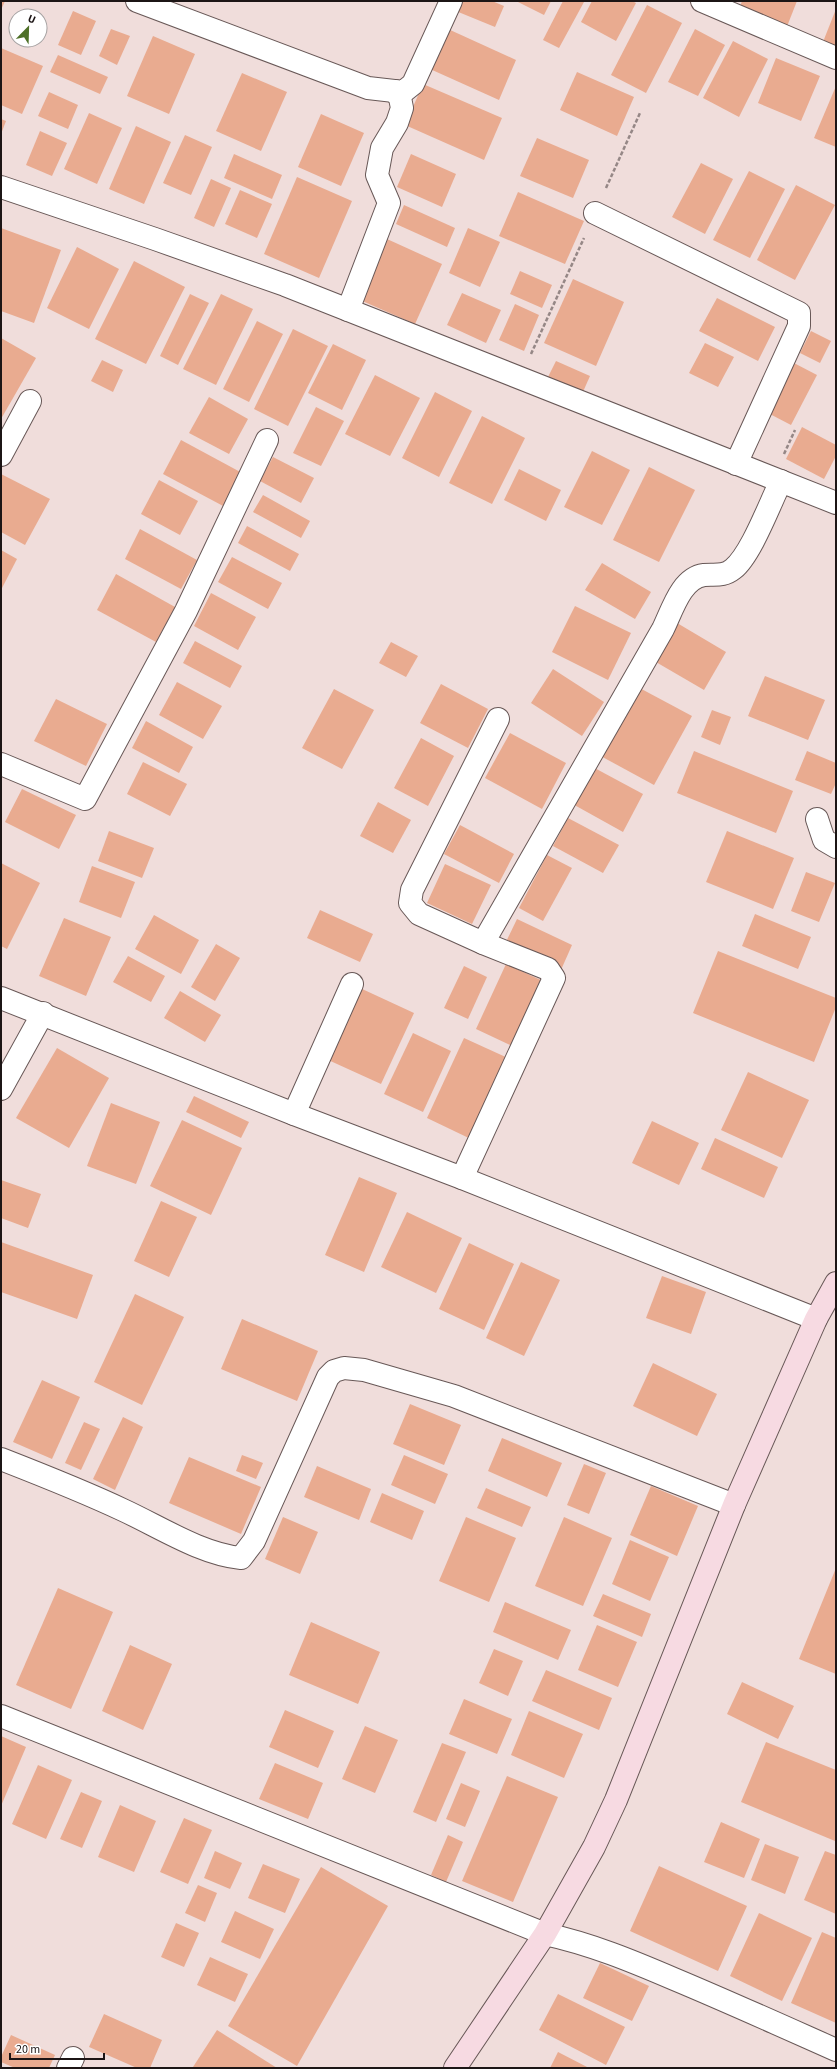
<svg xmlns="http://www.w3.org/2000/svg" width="837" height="2069" font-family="'Source Sans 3',sans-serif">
<rect width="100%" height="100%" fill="#f0dddb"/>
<g fill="#e9ab90">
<polygon points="1,1 5,1 1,10"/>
<polygon points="454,1 492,1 504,6 495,27 451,9"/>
<polygon points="516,1 551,1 544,15"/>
<polygon points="563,1 584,2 559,48 543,40"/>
<polygon points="592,1 632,1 636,3 616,41 581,22"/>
<polygon points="742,1 797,1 786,29 739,10"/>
<polygon points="647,5 682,23 646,93 611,75"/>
<polygon points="836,9 836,53 821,47"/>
<polygon points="73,11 96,21 81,55 58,45"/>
<polygon points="111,29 130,36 117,65 99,56"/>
<polygon points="448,29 516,60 499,100 430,69"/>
<polygon points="695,29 725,45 698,96 668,82"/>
<polygon points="153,36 195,54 169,114 127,96"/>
<polygon points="733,41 768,59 739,117 703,98"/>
<polygon points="1,48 43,66 22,114 1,105"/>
<polygon points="58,55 108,77 100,94 50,72"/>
<polygon points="776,58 820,76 801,121 758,103"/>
<polygon points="577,72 634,97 617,136 560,110"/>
<polygon points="242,73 287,92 261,151 216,131"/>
<polygon points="423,84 502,118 484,160 405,125"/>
<polygon points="836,86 836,147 814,138"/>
<polygon points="49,92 78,105 68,129 38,116"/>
<polygon points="89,113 122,128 97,184 64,169"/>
<polygon points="321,114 364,133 341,186 298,167"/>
<polygon points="1,119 6,121 1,134"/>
<polygon points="136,126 171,142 144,204 109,189"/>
<polygon points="40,131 67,143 52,176 26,165"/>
<polygon points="185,135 212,147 191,195 163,183"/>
<polygon points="537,138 589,160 573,198 520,176"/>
<polygon points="234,154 282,175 272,199 224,178"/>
<polygon points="411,154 456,174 442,207 397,187"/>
<polygon points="701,163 733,179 705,234 672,217"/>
<polygon points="749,171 785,189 750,258 713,240"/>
<polygon points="297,177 352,201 319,278 264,254"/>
<polygon points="211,179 231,188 214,227 194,218"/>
<polygon points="796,185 835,205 795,280 757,260"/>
<polygon points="240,190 272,204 257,238 225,224"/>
<polygon points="518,192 584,221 565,264 499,236"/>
<polygon points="404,205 455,228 447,247 396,224"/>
<polygon points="1,228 61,250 34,323 1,311"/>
<polygon points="468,228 500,242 480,287 449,273"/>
<polygon points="387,239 442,264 415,324 360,300"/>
<polygon points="77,247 119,269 89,329 47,308"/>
<polygon points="134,261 185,287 146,364 95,339"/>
<polygon points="520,271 552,285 542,308 510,294"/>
<polygon points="573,279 624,302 596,366 544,343"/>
<polygon points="462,293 501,310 486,343 447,325"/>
<polygon points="190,294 209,303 178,365 160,356"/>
<polygon points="221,294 253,309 216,385 183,369"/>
<polygon points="717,298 775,327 758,361 699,331"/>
<polygon points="515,304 539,315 524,351 499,340"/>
<polygon points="257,321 283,334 249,402 223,389"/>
<polygon points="293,329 328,346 288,426 254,409"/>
<polygon points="811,331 831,341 820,363 800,353"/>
<polygon points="1,338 36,358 1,419"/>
<polygon points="705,343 734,357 718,387 689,373"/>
<polygon points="333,344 366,360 342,410 308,393"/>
<polygon points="102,360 123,370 113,392 91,381"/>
<polygon points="556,361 590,376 582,394 547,379"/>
<polygon points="792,362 817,375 791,425 766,412"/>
<polygon points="375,375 420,398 390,456 345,434"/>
<polygon points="435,392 472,411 439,477 402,458"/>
<polygon points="209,397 248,419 229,454 189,433"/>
<polygon points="316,407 344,421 321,466 293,453"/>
<polygon points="482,416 525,438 492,504 449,483"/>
<polygon points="802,427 836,445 836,456 824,479 786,459"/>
<polygon points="181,440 244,474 225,507 163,474"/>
<polygon points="592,451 630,470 602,525 564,507"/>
<polygon points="273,457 314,478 301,503 260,481"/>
<polygon points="649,467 695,490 659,562 613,540"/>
<polygon points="519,469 561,490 546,521 504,500"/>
<polygon points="1,474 50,499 25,545 1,532"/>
<polygon points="159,480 198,501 180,535 141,514"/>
<polygon points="263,495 310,521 301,538 253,512"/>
<polygon points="247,526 299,554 290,571 238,543"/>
<polygon points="140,529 197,560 181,589 125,559"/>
<polygon points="1,550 17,559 1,590"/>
<polygon points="232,557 282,583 268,609 218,582"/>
<polygon points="602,563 651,592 635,619 585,590"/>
<polygon points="116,574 175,607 156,642 97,610"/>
<polygon points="211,593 256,617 238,650 194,626"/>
<polygon points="575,606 631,633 608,680 552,652"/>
<polygon points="672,620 726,652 704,690 649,658"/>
<polygon points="195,641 242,666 230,688 183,663"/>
<polygon points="391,642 418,656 406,677 379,663"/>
<polygon points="553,669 604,702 582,736 531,703"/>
<polygon points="765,676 825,700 808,740 748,716"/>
<polygon points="177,682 222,706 203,739 159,715"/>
<polygon points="441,684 488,709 468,748 420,723"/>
<polygon points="634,685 692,716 654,785 597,754"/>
<polygon points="334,689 374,710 342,769 302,748"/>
<polygon points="56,699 107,724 86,766 34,741"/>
<polygon points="712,710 731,717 720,745 701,737"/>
<polygon points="146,721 193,747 179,773 132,748"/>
<polygon points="510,733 566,763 542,809 485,778"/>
<polygon points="421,738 454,756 428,806 394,788"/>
<polygon points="694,751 793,791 776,833 677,793"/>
<polygon points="807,751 836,763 836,783 831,794 795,780"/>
<polygon points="143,762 187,784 170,816 127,794"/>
<polygon points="589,765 643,794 623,832 569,802"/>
<polygon points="22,789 76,815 59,849 5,822"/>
<polygon points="378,802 411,820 393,853 360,836"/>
<polygon points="568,818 619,845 603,873 553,846"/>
<polygon points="460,825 514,854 499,883 444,854"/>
<polygon points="109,831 154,848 142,878 98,861"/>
<polygon points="727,831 794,858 773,909 706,882"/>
<polygon points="547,855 572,868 543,921 519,908"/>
<polygon points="1,863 40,883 7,949 1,946"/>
<polygon points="445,864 491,885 472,924 427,903"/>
<polygon points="92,866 135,882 121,918 79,902"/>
<polygon points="806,872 835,883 819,922 791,911"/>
<polygon points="320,910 373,934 360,962 307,938"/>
<polygon points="755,914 811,937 798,969 742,946"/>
<polygon points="154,915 199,940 181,974 135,949"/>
<polygon points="64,918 111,937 86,996 39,976"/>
<polygon points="517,919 572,945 561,970 505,944"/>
<polygon points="216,944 240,958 215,1001 191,987"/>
<polygon points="718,951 836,998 836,1007 814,1062 693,1013"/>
<polygon points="128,956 165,976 151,1002 113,982"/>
<polygon points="506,964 543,981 512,1046 476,1029"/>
<polygon points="464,966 487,977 468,1019 444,1008"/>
<polygon points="360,988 414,1013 381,1084 326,1059"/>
<polygon points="180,991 221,1015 205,1042 164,1018"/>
<polygon points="413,1033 451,1051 423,1112 384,1094"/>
<polygon points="464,1038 512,1060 475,1141 427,1118"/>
<polygon points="57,1048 109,1078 69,1148 16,1118"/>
<polygon points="748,1072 809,1100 782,1158 721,1130"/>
<polygon points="194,1096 249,1122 241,1138 186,1112"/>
<polygon points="111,1103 160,1122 136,1184 87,1166"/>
<polygon points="182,1120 242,1148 211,1215 150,1186"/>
<polygon points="652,1121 699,1143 679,1185 632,1163"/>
<polygon points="715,1138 778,1167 764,1198 701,1169"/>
<polygon points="359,1177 397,1193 364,1272 325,1255"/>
<polygon points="1,1180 41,1194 28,1228 1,1218"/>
<polygon points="161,1201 197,1217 169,1277 134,1261"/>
<polygon points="407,1212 462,1238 436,1293 381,1267"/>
<polygon points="1,1242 93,1275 77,1319 1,1292"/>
<polygon points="469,1243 514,1264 484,1330 439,1309"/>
<polygon points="521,1262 560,1280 524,1356 486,1338"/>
<polygon points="662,1276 706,1292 691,1334 646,1318"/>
<polygon points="135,1294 184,1317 142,1405 94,1382"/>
<polygon points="242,1319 318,1351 297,1401 221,1369"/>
<polygon points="653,1363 717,1394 697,1436 633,1406"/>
<polygon points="42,1380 80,1397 52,1459 13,1442"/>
<polygon points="410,1404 461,1425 444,1465 393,1444"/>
<polygon points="123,1417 143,1427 115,1490 93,1479"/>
<polygon points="84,1422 100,1429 81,1470 65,1463"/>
<polygon points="502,1438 562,1463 547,1497 488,1471"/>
<polygon points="242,1455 263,1463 256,1479 236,1471"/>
<polygon points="404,1455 448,1474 435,1504 391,1485"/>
<polygon points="189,1457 261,1487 241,1534 169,1503"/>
<polygon points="584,1464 606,1473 589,1514 567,1505"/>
<polygon points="317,1466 371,1489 359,1520 304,1497"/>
<polygon points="651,1486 698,1506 677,1556 630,1535"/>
<polygon points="486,1488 531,1507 522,1527 477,1508"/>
<polygon points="382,1493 424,1511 412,1540 370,1522"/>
<polygon points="283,1517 318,1532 300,1574 265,1559"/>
<polygon points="466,1517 516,1538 489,1602 439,1581"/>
<polygon points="564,1517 612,1538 583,1606 535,1586"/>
<polygon points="630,1540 669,1557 650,1601 612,1584"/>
<polygon points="836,1568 836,1674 799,1659"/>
<polygon points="58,1588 113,1612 71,1709 16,1685"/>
<polygon points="603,1594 651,1614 642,1637 593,1616"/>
<polygon points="505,1602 571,1630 558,1660 493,1632"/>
<polygon points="311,1622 380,1652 358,1704 289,1675"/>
<polygon points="597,1625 637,1642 618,1687 578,1670"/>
<polygon points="130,1645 172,1664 143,1730 102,1711"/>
<polygon points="494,1649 523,1661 508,1696 479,1683"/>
<polygon points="546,1670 612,1698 599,1730 532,1701"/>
<polygon points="742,1682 794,1706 778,1739 727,1714"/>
<polygon points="464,1699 512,1719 497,1754 449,1734"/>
<polygon points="285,1710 334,1731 318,1768 269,1747"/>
<polygon points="529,1711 583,1734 564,1778 511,1755"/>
<polygon points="365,1726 398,1740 375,1793 342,1779"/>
<polygon points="1,1736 26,1747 1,1806"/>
<polygon points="766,1742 836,1770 835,1841 741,1802"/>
<polygon points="442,1743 466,1752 436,1822 413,1812"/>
<polygon points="275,1763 323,1783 308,1819 259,1799"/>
<polygon points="38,1765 72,1780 46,1839 12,1824"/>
<polygon points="507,1776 558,1797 513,1902 462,1881"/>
<polygon points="461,1783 480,1791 465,1827 446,1819"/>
<polygon points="81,1792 102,1801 82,1848 60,1839"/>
<polygon points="120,1805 156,1821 134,1872 98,1857"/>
<polygon points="184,1818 212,1830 188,1884 160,1872"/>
<polygon points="721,1822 760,1839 744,1878 704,1862"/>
<polygon points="448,1835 463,1842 446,1882 431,1875"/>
<polygon points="765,1844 799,1857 785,1894 751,1880"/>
<polygon points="215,1851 242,1863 230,1889 204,1878"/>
<polygon points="825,1851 836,1855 836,1914 804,1900"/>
<polygon points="263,1864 300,1879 285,1913 248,1898"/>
<polygon points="659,1866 747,1906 718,1971 630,1931"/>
<polygon points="321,1867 388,1906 297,2066 228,2026"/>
<polygon points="198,1885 217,1893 205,1922 185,1913"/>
<polygon points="235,1911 274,1929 260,1959 221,1942"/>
<polygon points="759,1913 812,1938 782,2001 730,1976"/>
<polygon points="176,1923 199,1933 184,1967 161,1957"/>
<polygon points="822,1932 836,1938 836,2023 791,2003"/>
<polygon points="210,1957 248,1974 235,2002 197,1985"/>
<polygon points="600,1963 649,1986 632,2021 583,1998"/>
<polygon points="558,1994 625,2027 606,2065 539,2030"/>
<polygon points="104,2014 162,2040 150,2068 137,2068 89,2047"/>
<polygon points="217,2030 277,2068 193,2067"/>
<polygon points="11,2035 55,2055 49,2068 15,2068 1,2062 1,2057"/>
<polygon points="558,2052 589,2068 550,2068"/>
</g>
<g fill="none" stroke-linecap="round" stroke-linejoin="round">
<defs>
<g id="street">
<polyline points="137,1 368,88 403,92 413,84 451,1"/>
<polyline points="702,1 836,58"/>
<polyline points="1,187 155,239 285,285 836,503"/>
<polyline points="595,213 799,313 799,326 736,464"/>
<polyline points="348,310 389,203 377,175 382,148 397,123 402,108 400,98 395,91"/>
<polyline points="1,455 30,401"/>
<path d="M498,719L412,890L410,903L419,914L483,943L663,629C672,611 681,578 704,575C715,574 723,577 733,569C751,555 770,503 781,481"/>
<polyline points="1,764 85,799 186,611 267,440"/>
<polyline points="817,819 824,840 836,847"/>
<polyline points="1,998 294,1114 462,1178 816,1319"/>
<polyline points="1,1089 43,1013"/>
<polyline points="294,1114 352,984"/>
<polyline points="462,1178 554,978 548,969 483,943"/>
<path d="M1,1459C42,1475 83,1491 123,1510C160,1527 201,1554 241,1558L254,1541L328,1377L334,1371L344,1368L364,1370L454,1396L734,1505"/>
<path d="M1,1716L545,1934C591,1944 632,1961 674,1979C729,2002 782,2026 836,2050"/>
<polyline points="68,2068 73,2058"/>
</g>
<polyline id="secondary" points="455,2068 545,1934 594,1847 616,1800 734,1505 816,1319 836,1283"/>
</defs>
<use href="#street" stroke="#685857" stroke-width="24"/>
<use href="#secondary" stroke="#685857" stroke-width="24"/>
<g stroke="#958786" stroke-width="2.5" stroke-dasharray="4 2" stroke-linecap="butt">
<polyline points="606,188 640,113"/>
<polyline points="531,354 584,238"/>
<polyline points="784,454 795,430"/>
</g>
<use href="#street" stroke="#fff" stroke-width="22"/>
<use href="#secondary" stroke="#f7dae2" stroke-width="22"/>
</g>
<rect width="837" height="2069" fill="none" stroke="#1c1515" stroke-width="4"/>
<g transform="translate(28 28) rotate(23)"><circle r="19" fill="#ffffff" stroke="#a4a1a1"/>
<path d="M0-3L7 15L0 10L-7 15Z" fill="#4e7027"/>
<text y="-6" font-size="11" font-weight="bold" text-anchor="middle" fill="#1c1515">U</text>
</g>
<path d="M10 2053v6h94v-6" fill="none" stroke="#1c1515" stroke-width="2"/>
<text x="16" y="2053" font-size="12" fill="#1c1515" stroke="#ffffff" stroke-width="3" paint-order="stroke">20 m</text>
</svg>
